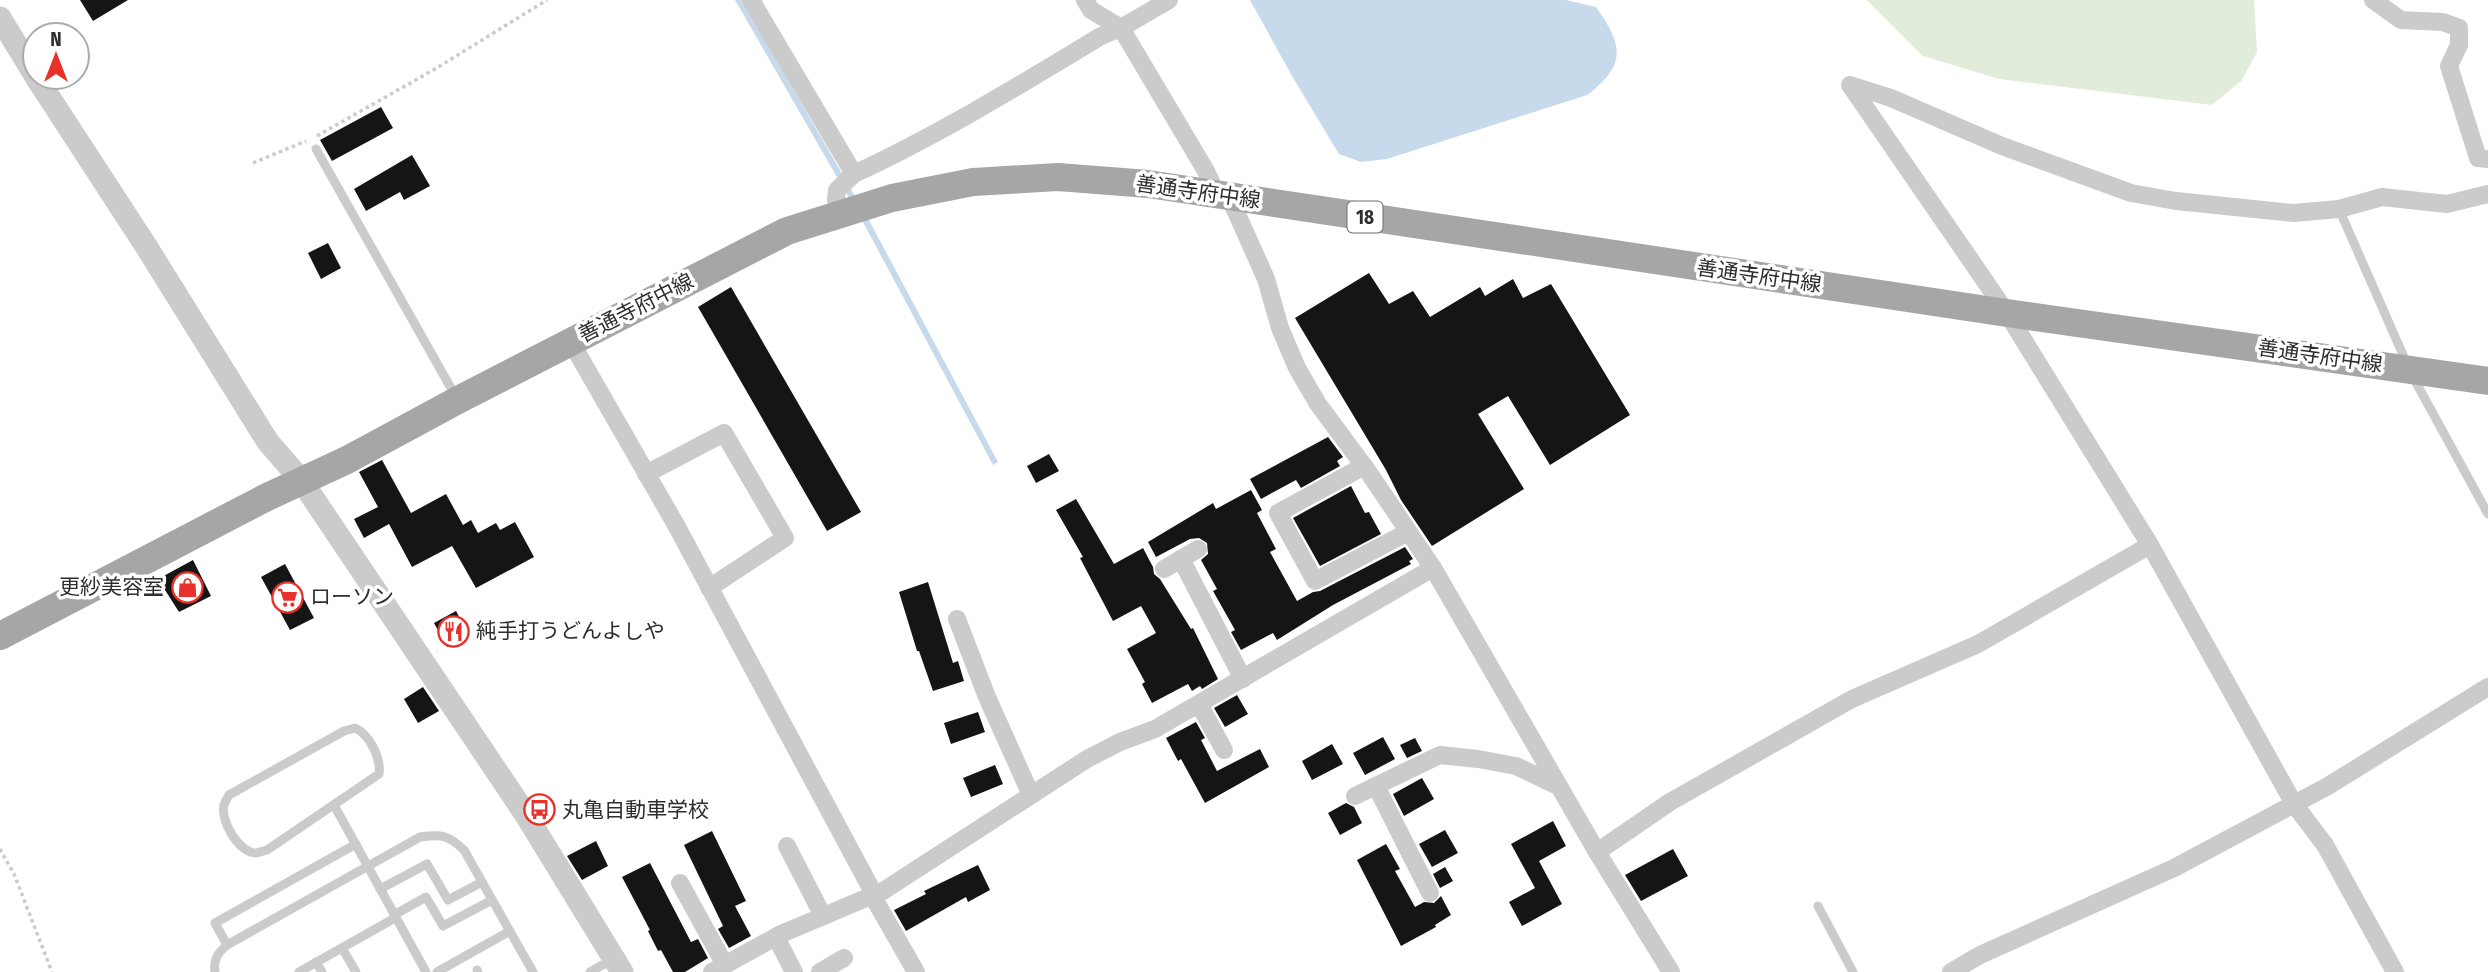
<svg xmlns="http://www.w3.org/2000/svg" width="2488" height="972" font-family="'Fira Sans Condensed','Noto Sans JP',sans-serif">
<rect width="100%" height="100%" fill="#fff"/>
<polygon fill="#e2ecdb" points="1867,0 2254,0 2257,52 2242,80 2212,105 1999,79 1923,56"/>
<g fill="#c7daec">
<polygon points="735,0 742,0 870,222 998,462 993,465 864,224"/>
<path d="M1250,0H1566L1596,7C1623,45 1627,65 1587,95L1387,159L1361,162L1339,154L1292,76Z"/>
</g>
<g fill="#151515">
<polygon points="80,0 128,0 93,21"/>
<polygon points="381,107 393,128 332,161 320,140"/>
<polygon points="412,155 430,186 404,200 400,192 366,211 354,189"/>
<polygon points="328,243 341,268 321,279 308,253"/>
<polygon points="1369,273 1389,304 1413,291 1430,317 1480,287 1485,296 1513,279 1523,298 1551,284 1630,415 1550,465 1508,396 1478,414 1524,489 1432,546 1401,500 1386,470 1295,318"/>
<polygon points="731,287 861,512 827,531 698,307"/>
<polygon points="1328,437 1343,457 1337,461 1340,466 1301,488 1296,480 1261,499 1250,479"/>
<polygon points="1049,454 1059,471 1036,483 1027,466"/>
<polygon points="382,460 411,513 446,494 463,525 471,520 478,533 496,523 500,530 515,522 534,557 476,588 452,546 412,567 389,524 364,538 354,519 378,507 359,472"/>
<polygon points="1351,486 1365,513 1369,512 1381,534 1320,566 1293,518"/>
<polygon points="1251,490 1262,510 1257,513 1276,549 1270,552 1297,601 1313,592 1320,591 1405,547 1413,559 1409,561 1411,564 1333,605 1277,640 1273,633 1241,650 1231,632 1235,630 1213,591 1217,589 1201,560 1208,554 1207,543 1199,538 1190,539 1156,557 1148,542 1213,503 1216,509"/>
<polygon points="1076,499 1114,564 1143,548 1153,567 1154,574 1160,579 1191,629 1193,628 1218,679 1202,689 1200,686 1192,691 1188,684 1152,703 1142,684 1145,682 1127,649 1156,633 1141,606 1113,621 1080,558 1083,557 1056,510"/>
<polygon points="193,560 211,596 179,612 158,579"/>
<polygon points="285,564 314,618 290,630 261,577"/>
<polygon points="928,582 953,663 958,661 964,681 933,691 919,651 917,651 899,592"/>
<polygon points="456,611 469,635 447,647 434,623"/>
<polygon points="423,687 439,711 418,723 404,699"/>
<polygon points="1237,695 1248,714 1225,727 1214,708"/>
<polygon points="978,712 985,732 951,744 944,723"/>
<polygon points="1196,722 1205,738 1201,740 1217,771 1260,749 1269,767 1205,803 1181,759 1178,761 1166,738"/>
<polygon points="1383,737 1395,759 1365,775 1353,753"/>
<polygon points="1415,738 1422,751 1407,758 1400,745"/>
<polygon points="1332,744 1343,764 1312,780 1302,761"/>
<polygon points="995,765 1003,784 971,797 963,778"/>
<polygon points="1422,778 1434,799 1404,816 1393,794"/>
<polygon points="1346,803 1354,807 1362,823 1340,835 1328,813"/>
<polygon points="1553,821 1566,846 1539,861 1562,904 1522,926 1509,902 1535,888 1511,844"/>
<polygon points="1445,830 1458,853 1432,867 1419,844"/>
<polygon points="712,831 746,901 735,906 751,936 729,948 718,929 723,926 684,845"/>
<polygon points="596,841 608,866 582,880 567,856"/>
<polygon points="1386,844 1400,869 1395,871 1415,907 1424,902 1434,903 1441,896 1451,915 1435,925 1436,927 1401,946 1357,860"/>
<polygon points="1673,849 1688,876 1641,901 1625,875"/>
<polygon points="650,863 691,942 698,939 708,958 685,972 673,972 661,950 658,951 648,931 650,930 622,877"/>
<polygon points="978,865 990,890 968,902 966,897 906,931 894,910 926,894 924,891"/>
<polygon points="1445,867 1453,881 1440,888 1433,874"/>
</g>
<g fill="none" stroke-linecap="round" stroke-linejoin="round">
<g stroke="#cbcbcb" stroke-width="3.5" stroke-dasharray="3.5 3.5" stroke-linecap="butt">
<polyline points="317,136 435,69 547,0"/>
<polyline points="253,163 306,141"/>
<polyline points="0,849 14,874 52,972"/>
</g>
<g stroke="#cbcbcb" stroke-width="9">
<polyline points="316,149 456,397"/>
<polyline points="2339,209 2407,364"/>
<polyline points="2413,377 2488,514"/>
<path d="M355,728C370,735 381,758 379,774L267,850C264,851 260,852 256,853C239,853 220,821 224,805C225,802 227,798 229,795L344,731Z"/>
<polyline points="334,805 426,972"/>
<polyline points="380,889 427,864 448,900 482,882"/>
<polyline points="1818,906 1853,972"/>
<polyline points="394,915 426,897 443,926 492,900"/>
<polyline points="227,945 215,923 356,844"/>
<polyline points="342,948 356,972"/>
<polyline points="316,962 322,972"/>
<polyline points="477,970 478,972"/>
<path d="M215,972C213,959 218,953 227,945L420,837C442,834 448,835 464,850L533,972"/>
<polyline points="299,972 395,918"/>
<polyline points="437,972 510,931"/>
<polyline points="590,972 613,959"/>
</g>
<g stroke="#cbcbcb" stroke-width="18">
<polyline points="751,0 854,174 837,190 836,200 840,213"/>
<polyline points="1085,0 1091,10 1121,28 1206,171 1217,195"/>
<polyline points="2373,0 2401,20 2443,22 2459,28 2459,45 2449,66 2478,158 2488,159"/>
<path d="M854,174C940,134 1020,85 1101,36L1121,28L1169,0"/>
<polyline points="1229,196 1266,279 1280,328 1297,368 1318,404 1367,470 1433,568 1597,852 1671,972"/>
<polyline points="571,342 676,525 874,894"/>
<polyline points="1364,466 1278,513 1315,581 1408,532"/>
<polyline points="646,474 724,433 785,538 709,588"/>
<polyline points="1181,559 1243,679"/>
<polyline points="1164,569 1198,549"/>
<polyline points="957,619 987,697 1031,795"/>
<polyline points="1199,704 1224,750"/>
<polyline points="1376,786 1430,893"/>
<polyline points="1355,796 1440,755 1478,759 1516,766 1558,786"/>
<polyline points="787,846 823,916"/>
<polyline points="1597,852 1670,802 1852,699 1978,644 2150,545"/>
<polyline points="680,883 725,965"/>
<polyline points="872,895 916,972"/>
<polyline points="776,937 794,972"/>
<polyline points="712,972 781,934 883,891 1087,759 1120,742 1155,729 1433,568"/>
<polyline points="820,972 844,958"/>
<polyline points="1951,972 1980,955 2174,868 2328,786 2488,687"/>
<polyline points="2395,972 2325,845 2294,804 2150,545 2007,313 1850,85 1891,98 2002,146 2131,193 2176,201 2293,213 2339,209 2382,197 2447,204 2488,194"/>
</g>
<g stroke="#cbcbcb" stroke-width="23">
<polyline points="0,18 35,75"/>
<polyline points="36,77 146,246 268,442 301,480 526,815 622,972"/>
</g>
<polyline stroke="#a6a6a6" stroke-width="28" points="0,636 265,498 347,460 458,400 787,231 892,198 973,182 1058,177 1148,184 2007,313 2488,381"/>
</g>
<defs>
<symbol id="shop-ring" viewBox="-11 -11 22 22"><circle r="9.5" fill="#fff" stroke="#e9312c" stroke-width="1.5"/><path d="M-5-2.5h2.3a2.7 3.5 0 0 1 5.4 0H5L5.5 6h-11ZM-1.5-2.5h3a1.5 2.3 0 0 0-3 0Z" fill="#e9312c"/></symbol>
<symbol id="supermarket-ring" viewBox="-11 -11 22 22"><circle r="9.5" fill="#fff" stroke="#e9312c" stroke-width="1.5"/><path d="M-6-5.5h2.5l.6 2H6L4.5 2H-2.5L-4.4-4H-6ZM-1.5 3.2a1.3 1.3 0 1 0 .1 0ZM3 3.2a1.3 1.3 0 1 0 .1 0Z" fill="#e9312c"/></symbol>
<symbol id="restaurant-ring" viewBox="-11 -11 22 22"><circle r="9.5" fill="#fff" stroke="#e9312c" stroke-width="1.5"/><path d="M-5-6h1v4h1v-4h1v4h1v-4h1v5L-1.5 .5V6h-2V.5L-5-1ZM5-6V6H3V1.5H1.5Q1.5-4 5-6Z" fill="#e9312c"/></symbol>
<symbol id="bus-ring" viewBox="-11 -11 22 22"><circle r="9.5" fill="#fff" stroke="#e9312c" stroke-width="1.5"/><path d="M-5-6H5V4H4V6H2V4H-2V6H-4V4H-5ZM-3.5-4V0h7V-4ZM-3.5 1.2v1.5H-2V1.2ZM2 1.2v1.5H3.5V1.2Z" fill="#e9312c"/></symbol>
</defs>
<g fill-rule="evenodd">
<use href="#shop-ring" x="170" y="570" width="35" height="35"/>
<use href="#supermarket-ring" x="270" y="580" width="35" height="35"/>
<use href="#restaurant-ring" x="436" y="614" width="35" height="35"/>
<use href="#bus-ring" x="522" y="792" width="35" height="35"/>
</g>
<g text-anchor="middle" stroke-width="7" stroke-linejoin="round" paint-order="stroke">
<rect fill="#fff" stroke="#6d6d6d" stroke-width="2" x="1347.5" y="201.5" width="35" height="31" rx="5"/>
<g font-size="19" font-weight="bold" fill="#2e2e2e">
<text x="1365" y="224">18</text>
</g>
<g font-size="21" fill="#2e2e2e" stroke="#fff">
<text transform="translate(1198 192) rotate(8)" y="7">善通寺府中線</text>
<text transform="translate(1759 276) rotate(8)" y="7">善通寺府中線</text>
<text transform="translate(636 308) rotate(-27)" y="7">善通寺府中線</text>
<text transform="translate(2320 356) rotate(8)" y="7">善通寺府中線</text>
</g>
<g font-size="21" fill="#2e2e2e" stroke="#fff" text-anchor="start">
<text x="164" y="594" text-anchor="end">更紗美容室</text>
<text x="310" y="604">ローソン</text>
<text x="476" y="638">純手打うどんよしや</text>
<text x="562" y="817">丸亀自動車学校</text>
</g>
</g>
<g transform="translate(56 56)"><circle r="33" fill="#ffffff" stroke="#ababab" stroke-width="2"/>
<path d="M0-5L12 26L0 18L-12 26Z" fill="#e9312c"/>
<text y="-10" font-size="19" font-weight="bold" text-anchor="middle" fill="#2e2e2e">N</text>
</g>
</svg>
